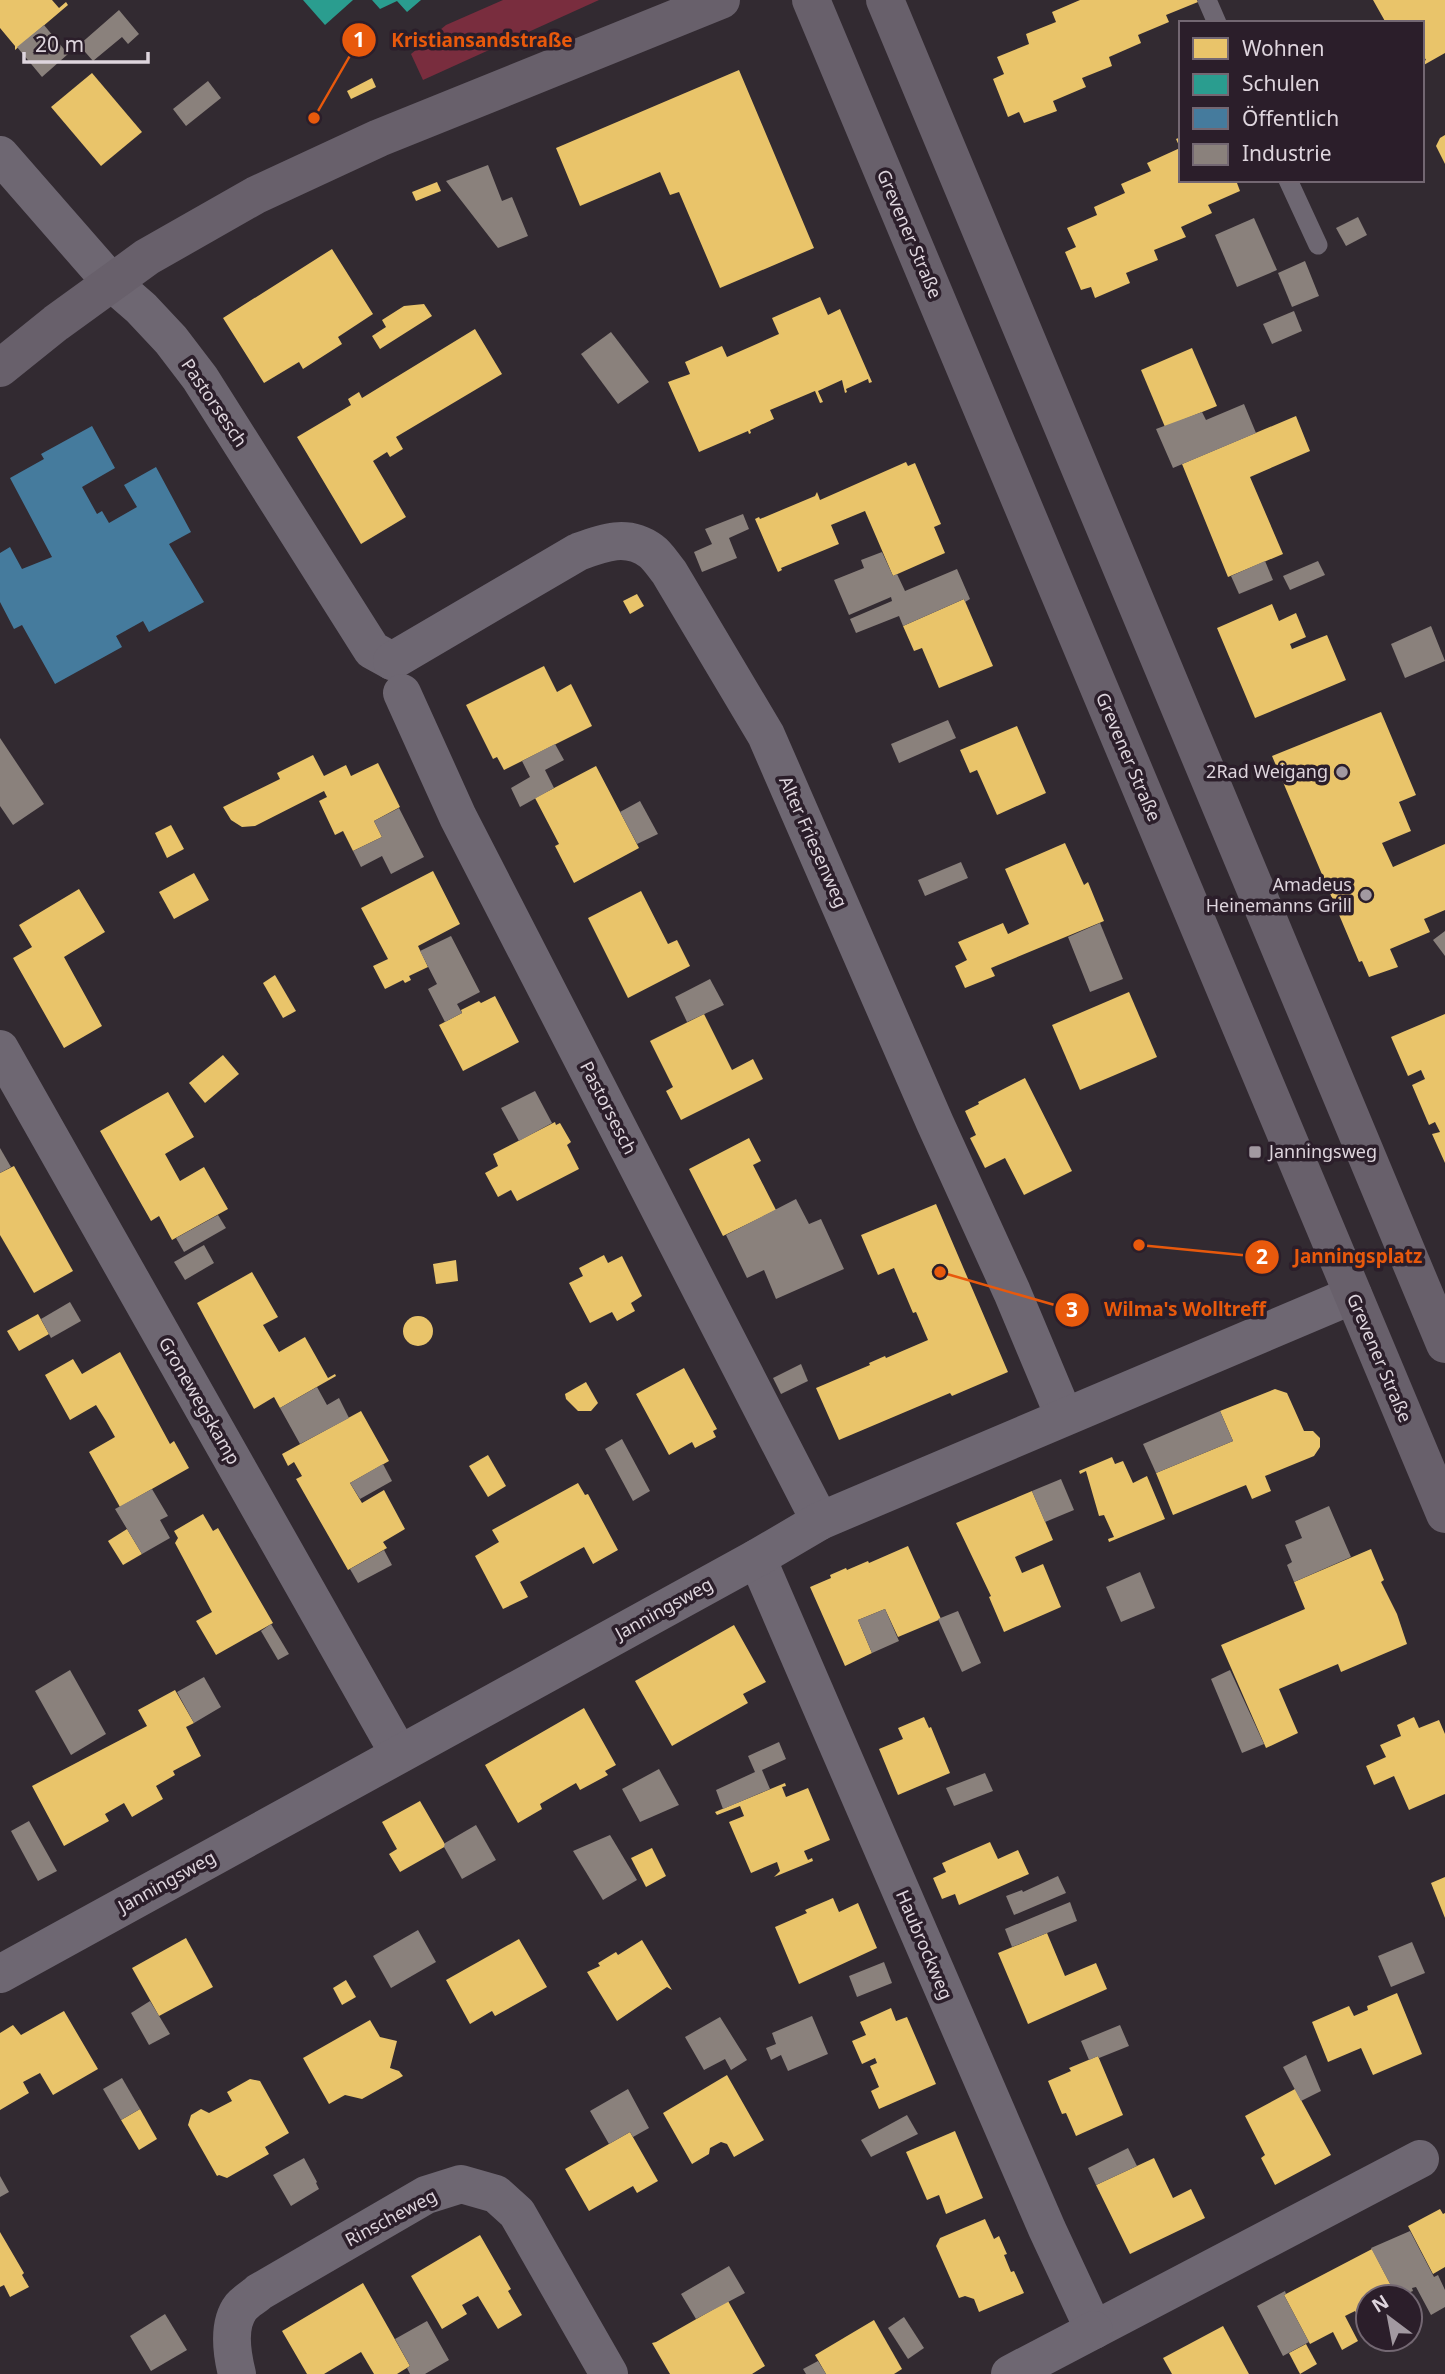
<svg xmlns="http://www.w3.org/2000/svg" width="1445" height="2374" font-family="'Noto Sans',sans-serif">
<rect width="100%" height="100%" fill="#322a31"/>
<polygon fill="#792d3e" points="503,0 599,0 423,80 411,54 446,25"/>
<g fill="#e9c46a">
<polygon points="0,0 52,0 59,8 66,2 68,5 15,50 15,46 0,28"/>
<polygon points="1080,0 1197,0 1198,2 1166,15 1169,22 1138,35 1141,43 1109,57 1112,66 1082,78 1086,87 1053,101 1057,111 1024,123 1019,112 1008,117 993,79 1004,74 997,57 1029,44 1026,34 1056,22 1052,12"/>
<polygon points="1373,0 1445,0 1445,53 1422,66 1422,62 1426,60 1422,53 1422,23 1386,23"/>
<polygon points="739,70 814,248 720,288 679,192 670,195 660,172 580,206 556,148"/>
<polygon points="92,73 142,132 101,166 51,107"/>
<polygon points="372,78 376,87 351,99 347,91"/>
<polygon points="1445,135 1445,164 1436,146 1440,138"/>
<polygon points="1181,137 1181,180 1243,180 1237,183 1240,191 1208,205 1212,213 1181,227 1186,237 1154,250 1158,260 1126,273 1130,283 1095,298 1091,287 1081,290 1065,252 1076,247 1067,228 1097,215 1094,207 1125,193 1121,184 1151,171 1147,163 1180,148 1176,139"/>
<polygon points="437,182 441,191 416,201 412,192"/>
<polygon points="332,249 373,314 338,337 342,344 303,369 299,362 264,383 223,318"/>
<polygon points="820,297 828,315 840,309 872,382 869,383 868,379 846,389 847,392 845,393 842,380 818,391 823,402 820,403 815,391 770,410 774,419 750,430 751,433 749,434 748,431 699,452 668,382 690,374 685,362 722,346 727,357 779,334 772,318"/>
<polygon points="424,304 432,316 380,349 372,336 386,327 382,320 404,306"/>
<polygon points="475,329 502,374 396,437 403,449 390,457 387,452 373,461 406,517 361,544 297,437 351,405 348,399 359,392 362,398"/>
<polygon points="1192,348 1217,406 1165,427 1141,370"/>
<polygon points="1296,416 1310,451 1250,477 1283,554 1228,577 1182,464"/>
<polygon points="906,462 908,466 915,463 941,524 934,527 945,553 893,576 865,511 831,525 839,544 781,568 782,570 778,572 755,519 759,517 760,519 815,496 817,492 820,500"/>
<polygon points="637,594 644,606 630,614 623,601"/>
<polygon points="964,599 993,666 939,688 922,648 914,651 903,626"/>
<polygon points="1272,604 1279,621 1296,613 1306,637 1290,644 1292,649 1327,635 1346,680 1255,718 1217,628"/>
<polygon points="544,666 557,692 571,684 592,726 504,770 497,757 493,759 466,705"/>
<polygon points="1381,712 1416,795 1399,802 1411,831 1382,843 1393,867 1445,844 1445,910 1424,919 1430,932 1390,949 1398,967 1369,977 1362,961 1359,962 1272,756"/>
<polygon points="1017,726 1046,793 997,815 977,770 970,773 960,750"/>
<polygon points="313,755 324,776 346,765 351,776 378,763 400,807 374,821 382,837 353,851 343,831 335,835 319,801 327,797 324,791 255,826 242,827 231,820 223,807 280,779 277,773"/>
<polygon points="596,766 639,848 574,883 555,846 559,844 535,798"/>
<polygon points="171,825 184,849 167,858 155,833"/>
<polygon points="1065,843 1084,885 1088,882 1104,921 991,968 995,976 965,988 955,966 967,960 958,942 1003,923 1008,934 1029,924 1005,869"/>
<polygon points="433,871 460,924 418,946 428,967 409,976 411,980 405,983 403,980 385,989 373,966 388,959 361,908"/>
<polygon points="194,873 209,900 174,919 159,892"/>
<polygon points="79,889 105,932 64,957 102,1026 64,1048 13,958 32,947 19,925"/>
<polygon points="641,891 668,944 677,940 690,966 628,998 588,918"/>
<polygon points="275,975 296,1011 283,1018 263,983"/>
<polygon points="1129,992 1157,1057 1080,1090 1052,1025"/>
<polygon points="495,996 519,1042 463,1071 439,1025 462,1013 461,1010 479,1001 481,1003"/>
<polygon points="704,1014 732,1070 753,1059 763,1079 681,1120 666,1091 673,1087 650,1041"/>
<polygon points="1445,1014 1445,1163 1432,1134 1440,1132 1435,1122 1429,1125 1412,1085 1425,1079 1421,1070 1408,1076 1391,1037"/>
<polygon points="223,1055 239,1074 205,1103 189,1083"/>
<polygon points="1025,1078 1072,1171 1024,1195 1005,1158 985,1168 970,1138 976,1135 965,1111 979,1104 978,1102"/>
<polygon points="168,1092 194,1137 165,1154 180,1181 204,1167 228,1209 172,1240 159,1216 151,1221 100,1131"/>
<polygon points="555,1122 556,1125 560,1123 571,1142 567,1145 579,1169 517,1201 511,1190 498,1197 485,1173 498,1166 493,1154"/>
<polygon points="749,1138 761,1161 753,1165 776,1210 723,1236 689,1169"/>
<polygon points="14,1166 73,1271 34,1293 0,1235 0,1173"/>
<polygon points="936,1204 1008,1372 952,1396 950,1393 839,1440 816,1388 870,1365 869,1363 885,1356 886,1358 928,1340 916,1312 913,1313 894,1268 878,1275 861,1235"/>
<polygon points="604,1255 608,1263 622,1256 642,1296 631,1303 635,1311 617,1321 612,1312 590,1323 569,1283 583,1276 579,1268"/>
<polygon points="456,1260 458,1281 436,1284 433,1264"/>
<polygon points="252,1272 278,1317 263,1325 279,1352 305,1337 328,1378 335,1374 336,1376 280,1408 274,1397 254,1409 197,1303"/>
<polygon points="38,1314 49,1334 19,1351 7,1331"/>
<circle cx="418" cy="1331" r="15"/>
<polygon points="120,1352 170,1444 174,1441 189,1468 120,1507 89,1452 115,1437 106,1421 96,1405 70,1420 45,1375 73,1359 82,1374"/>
<polygon points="684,1368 717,1429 713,1431 716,1437 695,1448 692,1442 669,1455 636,1394"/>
<polygon points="586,1382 598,1403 591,1411 578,1411 566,1399 565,1394"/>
<polygon points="1275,1389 1287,1393 1304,1431 1313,1431 1320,1438 1320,1447 1314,1456 1265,1476 1271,1491 1252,1499 1246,1485 1173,1515 1156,1473 1233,1441 1220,1411"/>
<polygon points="361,1411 389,1461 350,1483 362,1503 384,1490 405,1529 383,1542 387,1548 348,1570 296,1479 302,1476 294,1462 288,1466 282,1454"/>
<polygon points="488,1455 506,1486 488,1497 469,1466"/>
<polygon points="1112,1457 1115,1464 1123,1461 1133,1483 1147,1476 1165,1519 1109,1542 1108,1539 1114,1537 1104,1515 1099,1516 1086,1471 1080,1474 1079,1471"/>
<polygon points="578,1483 585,1495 588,1494 618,1550 593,1564 584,1547 520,1582 528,1597 503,1609 475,1556 499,1542 492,1530"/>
<polygon points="1032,1491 1053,1540 1015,1557 1022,1573 1043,1564 1061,1607 1004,1632 989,1597 991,1596 956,1523"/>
<polygon points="203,1514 213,1531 218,1528 273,1623 216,1655 196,1621 212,1612 175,1543 178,1538 174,1531"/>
<polygon points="127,1529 142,1554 123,1565 108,1541"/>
<polygon points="908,1546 941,1619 898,1637 885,1609 858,1620 872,1653 845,1666 810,1587 831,1578 830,1575 846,1568 847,1570 868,1561 869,1563"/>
<polygon points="1371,1549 1384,1580 1381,1582 1397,1614 1407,1644 1341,1672 1338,1664 1279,1689 1298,1733 1266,1748 1221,1645 1305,1609 1294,1582"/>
<polygon points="734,1625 766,1682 743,1694 748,1703 672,1746 635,1681"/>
<polygon points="175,1690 194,1723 186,1727 201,1756 173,1771 175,1775 156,1786 163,1799 132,1817 124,1803 105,1814 109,1821 64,1846 32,1786 147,1726 138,1710"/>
<polygon points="584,1708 616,1765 605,1771 608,1775 580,1790 576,1783 540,1804 542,1809 518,1823 485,1765"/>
<polygon points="924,1717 929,1728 931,1727 950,1773 898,1795 879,1749 903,1739 898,1728"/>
<polygon points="1414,1717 1419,1728 1439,1720 1445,1734 1445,1794 1409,1810 1394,1776 1374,1785 1366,1766 1386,1757 1380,1745 1401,1736 1397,1725"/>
<polygon points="785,1783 786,1786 782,1787 786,1797 808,1788 830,1840 804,1851 808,1860 812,1858 813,1861 774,1877 780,1871 777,1862 751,1873 729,1822 744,1816 740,1806 717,1815 715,1812"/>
<polygon points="420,1801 446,1846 400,1872 389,1854 397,1849 382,1822"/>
<polygon points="990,1842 998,1859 1018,1850 1029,1874 959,1905 955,1894 942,1899 933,1878 946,1872 942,1863"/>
<polygon points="652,1848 666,1876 646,1887 631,1858"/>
<polygon points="1445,1877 1445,1918 1431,1883"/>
<polygon points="833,1898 839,1912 858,1903 877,1948 799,1984 775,1927 807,1913 805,1910"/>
<polygon points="1047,1933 1065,1976 1096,1963 1107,1989 1028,2024 998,1953"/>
<polygon points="186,1938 213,1987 159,2016 132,1968"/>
<polygon points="519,1939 547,1987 495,2016 492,2011 470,2024 446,1980"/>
<polygon points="642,1940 672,1990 667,1987 617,2021 587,1972 600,1966 598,1963 616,1952 618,1955"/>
<polygon points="346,1980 356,1997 342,2005 333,1988"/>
<polygon points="1397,1993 1422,2054 1373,2075 1361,2048 1328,2062 1312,2022 1349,2006 1354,2016 1368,2010 1367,2006"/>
<polygon points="891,2008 896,2021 907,2017 936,2084 879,2109 871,2091 879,2087 870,2066 877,2063 875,2058 862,2064 852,2041 866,2035 860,2022"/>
<polygon points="64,2011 98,2069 53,2095 40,2073 23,2082 29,2093 0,2110 0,2033 13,2025 21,2035"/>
<polygon points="370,2020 380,2037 397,2041 390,2068 399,2071 403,2076 362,2099 345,2095 329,2104 303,2058"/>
<polygon points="1098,2056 1123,2115 1076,2136 1066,2113 1062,2114 1048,2081 1071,2071 1069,2068"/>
<polygon points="727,2075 764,2140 734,2157 727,2144 721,2142 710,2148 709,2154 692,2164 663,2113"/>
<polygon points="250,2079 260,2081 289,2133 265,2147 269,2154 227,2178 219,2175 217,2176 188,2125 191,2115 201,2109 209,2113 232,2101 227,2092"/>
<polygon points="1295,2089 1331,2155 1275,2185 1261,2158 1265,2155 1245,2116"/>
<polygon points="140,2109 157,2139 139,2150 121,2120"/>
<polygon points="955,2131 983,2198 946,2214 939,2195 927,2200 906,2152"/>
<polygon points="630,2132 658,2181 637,2193 633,2186 589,2211 565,2169"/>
<polygon points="1154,2158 1173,2198 1191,2189 1205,2218 1130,2254 1096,2185"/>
<polygon points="1440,2209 1443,2214 1445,2213 1445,2267 1433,2274 1408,2226"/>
<polygon points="985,2219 994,2239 999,2236 1007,2254 1004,2255 1011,2272 1014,2271 1024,2293 979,2312 974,2299 965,2296 959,2298 936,2246 940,2238"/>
<polygon points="0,2232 24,2273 22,2275 29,2287 10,2297 4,2285 0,2287"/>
<polygon points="480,2235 511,2289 508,2291 522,2315 498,2329 478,2296 462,2305 467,2314 442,2329 411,2276"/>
<polygon points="1372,2249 1397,2297 1368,2297 1368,2335 1355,2311 1345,2316 1358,2341 1342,2350 1333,2332 1310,2344 1284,2295"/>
<polygon points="363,2283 410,2366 397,2374 374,2374 361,2352 324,2374 307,2374 282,2331"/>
<polygon points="728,2301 765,2366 752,2374 670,2374 652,2343 656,2342"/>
<polygon points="874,2320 902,2369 894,2374 826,2374 815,2355"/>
<polygon points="1223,2326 1249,2374 1172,2374 1163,2358"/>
<polygon points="1306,2344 1317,2364 1300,2374 1289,2353"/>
</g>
<g fill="#2a9d8f">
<polygon points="303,0 353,0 325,25"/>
<polygon points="372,0 421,0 407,12 397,1 380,9"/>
</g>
<polygon fill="#457b9d" points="92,426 115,468 82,487 97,514 102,511 109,523 137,507 124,485 156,467 191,532 169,544 204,602 149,632 143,621 116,636 122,647 55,684 22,625 14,629 0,602 0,553 10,547 22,569 52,557 10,478 44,459 41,454"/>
<g fill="#8a817c">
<polygon points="119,10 139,34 128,44 122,37 93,61 79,45"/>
<polygon points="44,25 68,54 42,77 17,47"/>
<polygon points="208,81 221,98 186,126 173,109"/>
<polygon points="488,165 502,201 512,197 528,236 498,248 446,181"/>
<polygon points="1358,217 1367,235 1346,246 1336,228"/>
<polygon points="1254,218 1277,270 1237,287 1215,235"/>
<polygon points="1305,261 1319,296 1292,307 1278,273"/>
<polygon points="1294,311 1302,331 1272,344 1263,324"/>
<polygon points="611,332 649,382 618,404 581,354"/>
<polygon points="1244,404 1256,433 1173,468 1156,429 1202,412 1206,420"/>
<polygon points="743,514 749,529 729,538 737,558 702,572 694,552 712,544 705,529"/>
<polygon points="882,552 893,576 897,574 905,591 957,569 970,599 965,602 964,599 903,626 899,616 856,633 850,619 892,601 891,597 849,615 834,580 864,568 861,560"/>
<polygon points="1265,561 1273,580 1239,594 1231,576"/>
<polygon points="1318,561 1325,575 1290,590 1283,576"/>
<polygon points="1431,626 1445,661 1405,678 1391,644"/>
<polygon points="948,720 956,738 899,763 891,744"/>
<polygon points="0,738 44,804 13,825 0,806"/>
<polygon points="555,744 564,760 545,770 554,788 520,807 511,788 530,777 522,761"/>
<polygon points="640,801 658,834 637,844 620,812"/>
<polygon points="399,808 424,857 391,874 382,856 361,867 353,851 382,837 374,821"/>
<polygon points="961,862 968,878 925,896 918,880"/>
<polygon points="1100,923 1123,979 1090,992 1068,937"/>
<polygon points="1445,931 1445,956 1433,940"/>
<polygon points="451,936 480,992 457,1004 462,1013 445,1022 428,989 437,984 420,951"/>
<polygon points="710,979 724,1005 687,1022 675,997"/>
<polygon points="535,1091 552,1123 519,1141 501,1108"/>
<polygon points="0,1148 11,1167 0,1173"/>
<polygon points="796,1199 809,1224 821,1219 844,1269 776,1299 764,1270 747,1278 726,1235"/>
<polygon points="218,1215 226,1228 184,1252 176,1238"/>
<polygon points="204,1245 214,1263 185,1280 174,1262"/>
<polygon points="70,1302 81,1321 51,1338 41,1319"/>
<polygon points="801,1364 808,1381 781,1394 773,1378"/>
<polygon points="317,1387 327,1405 339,1398 349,1418 300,1444 280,1408"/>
<polygon points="1220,1411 1233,1441 1156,1473 1143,1444"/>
<polygon points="622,1439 650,1491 633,1501 605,1449"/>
<polygon points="383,1464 392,1481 360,1499 350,1483"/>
<polygon points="1061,1479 1074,1510 1045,1522 1032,1491"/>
<polygon points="152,1489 168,1516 160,1520 170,1538 142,1554 115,1509"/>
<polygon points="1329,1506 1351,1557 1294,1582 1287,1565 1292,1562 1285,1545 1302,1538 1295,1521"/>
<polygon points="384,1550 392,1565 358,1583 350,1569"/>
<polygon points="1140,1572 1155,1608 1121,1622 1106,1587"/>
<polygon points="885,1609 899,1641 872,1653 858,1620"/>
<polygon points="958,1611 981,1663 962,1672 938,1619"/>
<polygon points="271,1624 289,1654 278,1660 261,1631"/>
<polygon points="70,1670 106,1734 71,1755 35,1691"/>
<polygon points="1230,1670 1264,1744 1242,1753 1211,1679"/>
<polygon points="204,1677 221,1707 194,1723 177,1692"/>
<polygon points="779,1742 786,1759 762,1770 770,1789 723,1809 716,1790 755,1772 748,1756"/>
<polygon points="659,1769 679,1805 640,1822 622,1789"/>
<polygon points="985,1773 993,1791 954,1806 946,1788"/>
<polygon points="29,1821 57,1871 38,1881 11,1831"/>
<polygon points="476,1825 496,1860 462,1879 444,1847 445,1843"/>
<polygon points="610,1835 637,1880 603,1900 573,1851"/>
<polygon points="1058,1876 1066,1893 1014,1915 1006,1896 1022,1890 1023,1892"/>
<polygon points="1070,1902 1077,1921 1012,1947 1005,1929"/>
<polygon points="418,1930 436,1962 391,1988 373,1956"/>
<polygon points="1412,1942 1425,1973 1391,1987 1378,1956"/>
<polygon points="884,1962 892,1983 857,1997 849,1976"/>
<polygon points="150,2001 170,2034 149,2045 131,2013"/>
<polygon points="812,2016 828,2054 788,2071 781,2055 771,2060 766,2048 776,2044 772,2033"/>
<polygon points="720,2017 747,2060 731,2070 725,2059 704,2070 685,2037"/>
<polygon points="1120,2025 1129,2046 1099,2058 1098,2056 1089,2060 1081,2041"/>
<polygon points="1306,2055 1321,2091 1301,2101 1283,2067"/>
<polygon points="122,2078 140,2109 121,2120 103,2089"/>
<polygon points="628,2089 649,2128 633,2137 630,2132 609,2144 590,2111"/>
<polygon points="907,2115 918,2134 871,2157 861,2140"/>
<polygon points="1128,2148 1137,2166 1096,2185 1088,2168"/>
<polygon points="304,2158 317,2182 316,2183 319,2189 291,2206 273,2175"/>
<polygon points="0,2176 9,2192 0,2197"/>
<polygon points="1410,2231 1434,2277 1438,2275 1445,2290 1445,2307 1431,2315 1416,2287 1412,2288 1413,2291 1397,2297 1371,2248"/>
<polygon points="729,2266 745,2293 696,2319 681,2294"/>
<polygon points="1285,2291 1286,2294 1284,2295 1309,2342 1283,2356 1257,2306"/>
<polygon points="165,2314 187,2350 151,2371 130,2336"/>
<polygon points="904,2317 924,2348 908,2359 888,2328"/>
<polygon points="427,2321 449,2360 425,2374 410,2374 407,2368 410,2366 395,2339"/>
<polygon points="818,2361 826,2374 806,2374 803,2369"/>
</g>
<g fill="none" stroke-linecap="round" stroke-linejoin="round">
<g stroke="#6e6772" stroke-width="19">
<polyline points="1207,0 1217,23"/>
<polyline points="1288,180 1318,245"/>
</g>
<g stroke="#6e6772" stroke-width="38">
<polyline points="0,155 111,282 141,308 171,340 200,378 372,650 392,661"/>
<path d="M392,661L578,552C602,543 627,533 651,551C658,556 663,565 669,572L766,735L935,1123L1012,1292L1064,1416"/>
<polyline points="402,693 458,817 820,1521"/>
<polyline points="0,1049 399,1754"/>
<polyline points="757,1558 1047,2229 1094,2330 1420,2159"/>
<polyline points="0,1974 757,1558 820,1521 1353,1295"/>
<path d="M237,2374C232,2354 227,2325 241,2307C246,2301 254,2297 259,2292L426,2195L461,2184L496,2194L517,2213L609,2374"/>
<polyline points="1010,2374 1094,2330"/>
</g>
<g stroke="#68606b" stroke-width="38">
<polyline points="811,0 1445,1514"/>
<polyline points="885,0 1445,1344"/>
<polyline points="0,368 56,323 147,257 256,195 379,138 721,0"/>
</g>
</g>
<g fill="#a299a1" stroke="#2b1e2a" stroke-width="2.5">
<circle cx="1342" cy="772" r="7"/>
<circle cx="1366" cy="895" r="7"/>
<rect x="1248" y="1145" width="14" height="14" rx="3.5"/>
</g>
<g text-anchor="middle" stroke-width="7" stroke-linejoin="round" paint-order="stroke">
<g font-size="18" fill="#ded5dd" stroke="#2b1e2a">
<text transform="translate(909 234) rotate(67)" y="6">Grevener Straße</text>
<text transform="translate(214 403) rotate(56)" y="6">Pastorsesch</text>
<text transform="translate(1128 757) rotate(67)" y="6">Grevener Straße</text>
<text transform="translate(813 842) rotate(66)" y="6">Alter Friesenweg</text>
<text transform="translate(608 1108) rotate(63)" y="6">Pastorsesch</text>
<text transform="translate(1379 1358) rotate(67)" y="6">Grevener Straße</text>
<text transform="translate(199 1401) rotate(60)" y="6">Gronewegskamp</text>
<text transform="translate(664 1609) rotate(-29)" y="6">Janningsweg</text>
<text transform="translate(167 1882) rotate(-29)" y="6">Janningsweg</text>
<text transform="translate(924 1945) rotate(67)" y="6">Haubrockweg</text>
<text transform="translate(391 2218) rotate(-28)" y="6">Rinscheweg</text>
</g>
<g font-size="18" fill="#ded5dd" stroke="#2b1e2a" text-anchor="end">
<text x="1328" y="778">2Rad Weigang</text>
<text x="1352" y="891">Amadeus<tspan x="1352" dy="21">Heinemanns Grill</tspan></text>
<text x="1269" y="1158" text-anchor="start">Janningsweg</text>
</g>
</g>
<path fill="none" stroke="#e8590c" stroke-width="2.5" d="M314 118L359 40M1139 1245L1262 1257M940 1272L1072 1310"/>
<g fill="#e8590c" stroke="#2b1e2a" stroke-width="2.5">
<circle cx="314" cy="118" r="7"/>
<circle cx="1139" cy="1245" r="7"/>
<circle cx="940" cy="1272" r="7"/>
<circle cx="359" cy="40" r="18"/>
<circle cx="1262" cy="1257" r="18"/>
<circle cx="1072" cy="1310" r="18"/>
</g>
<g font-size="21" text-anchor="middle" font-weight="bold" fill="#fff">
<text x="359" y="47">1</text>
<text x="1262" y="1264">2</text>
<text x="1072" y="1317">3</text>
</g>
<g font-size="19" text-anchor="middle" font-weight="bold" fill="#e8590c" stroke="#2b1e2a" stroke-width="7" stroke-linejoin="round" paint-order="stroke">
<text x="482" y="47">Kristiansandstraße</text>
<text x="1358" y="1263">Janningsplatz</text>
<text x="1185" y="1316">Wilma's Wolltreff</text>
</g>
<rect x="1179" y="21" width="245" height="161" fill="#2b1e2a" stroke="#736772" stroke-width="2"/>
<rect x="1193" y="38" width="35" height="21" fill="#e9c46a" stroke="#736772" stroke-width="2"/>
<text x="1242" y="56" font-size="21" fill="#ded5dd">Wohnen</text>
<rect x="1193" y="74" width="35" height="21" fill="#2a9d8f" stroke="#736772" stroke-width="2"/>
<text x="1242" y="91" font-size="21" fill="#ded5dd">Schulen</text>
<rect x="1193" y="108" width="35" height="21" fill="#457b9d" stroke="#736772" stroke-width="2"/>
<text x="1242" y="126" font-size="21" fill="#ded5dd">Öffentlich</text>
<rect x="1193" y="144" width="35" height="21" fill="#8a817c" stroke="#736772" stroke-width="2"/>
<text x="1242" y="161" font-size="21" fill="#ded5dd">Industrie</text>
<g transform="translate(1389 2318) rotate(328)"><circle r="33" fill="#2b1e2a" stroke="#736772" stroke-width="2"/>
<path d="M0-5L12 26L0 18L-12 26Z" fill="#a299a1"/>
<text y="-10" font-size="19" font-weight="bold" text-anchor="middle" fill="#ded5dd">N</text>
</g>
<path d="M24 52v10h124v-10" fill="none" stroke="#ded5dd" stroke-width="3.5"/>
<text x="35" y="52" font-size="21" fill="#ded5dd" stroke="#2b1e2a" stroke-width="5" paint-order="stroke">20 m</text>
</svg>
